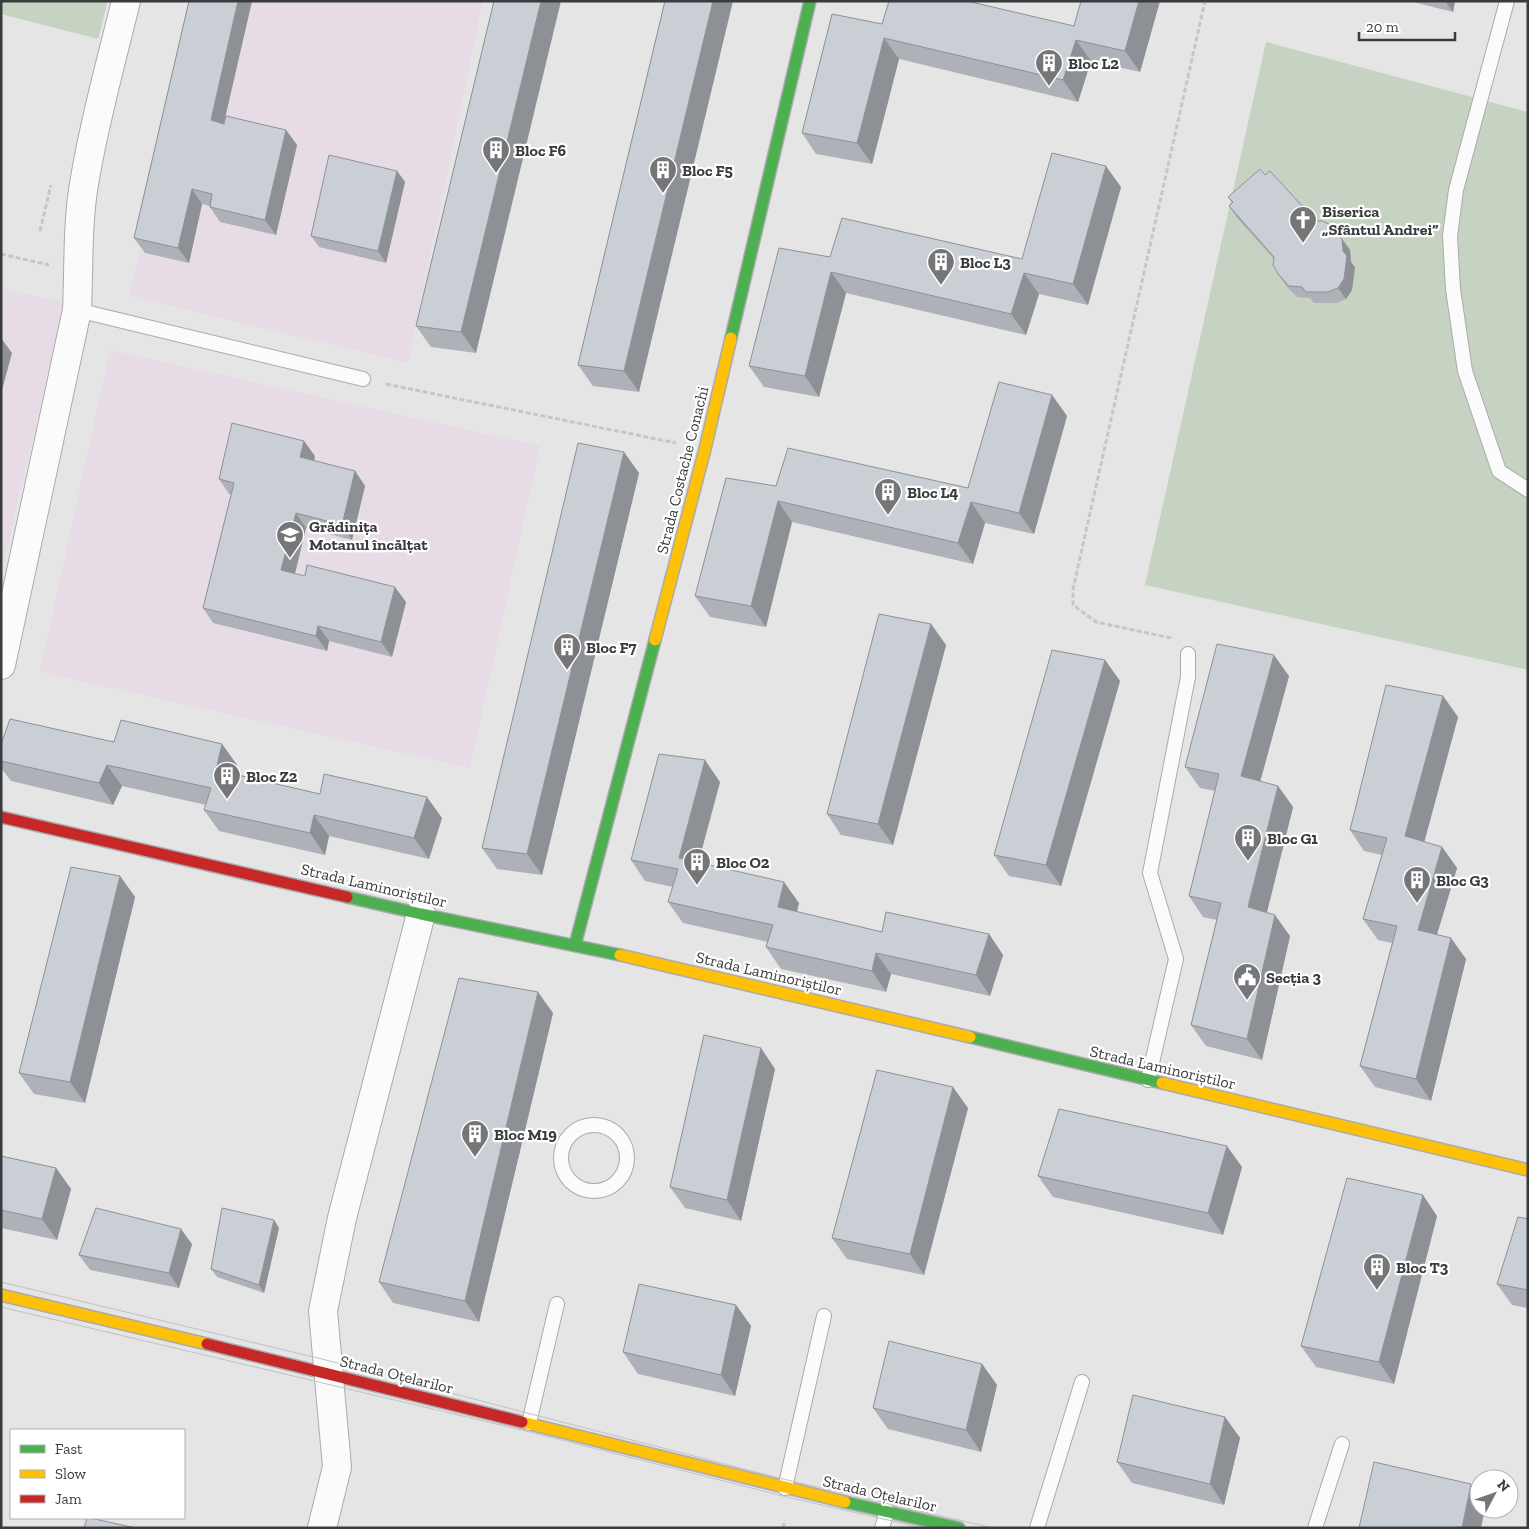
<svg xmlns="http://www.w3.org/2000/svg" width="1529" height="1529" font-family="'Zilla Slab',serif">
<rect width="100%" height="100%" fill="#e5e5e6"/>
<g fill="#e7dce5">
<polygon points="203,1 483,1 408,363 129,296"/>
<polygon points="1,288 64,303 1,576"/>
<polygon points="110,350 540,446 470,768 40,672"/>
</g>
<g fill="#c7d3c2">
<polygon points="1,1 108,1 98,39 1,14"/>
<polygon points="1266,42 1528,112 1528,670 1145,585"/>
</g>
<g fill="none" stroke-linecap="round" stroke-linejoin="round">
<defs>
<g id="lane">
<polyline points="1507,1 1456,190 1450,236 1453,289 1465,371 1499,471 1528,490"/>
<polyline points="77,310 363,379"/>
<polyline points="1148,1080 1176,959 1150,873 1188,677 1188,654"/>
<circle cx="594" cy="1158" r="33"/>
<polyline points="529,1423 557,1304"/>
<polyline points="785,1488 824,1316"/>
<polyline points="882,1528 887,1511"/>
<polyline points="1037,1528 1082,1382"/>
<polyline points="1315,1528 1342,1444"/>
</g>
<g id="street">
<path d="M1,665L77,310C79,268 77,226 84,184C94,123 111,62 126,1"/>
<polyline points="322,1528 337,1467 323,1311 342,1218 421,914"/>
</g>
<g id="fast">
<polyline points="731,338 810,1"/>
<polyline points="347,897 421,914 620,955"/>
<polyline points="575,945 655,640"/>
<polyline points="970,1037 1162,1083"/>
<polyline points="845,1502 959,1528"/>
</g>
<g id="slow">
<polyline points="655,640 705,449 731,338"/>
<polyline points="620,955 970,1037"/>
<polyline points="1162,1083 1528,1170"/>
<polyline points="1,1295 207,1344"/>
<polyline points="522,1422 845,1502"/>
</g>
<g id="jam">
<polyline points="1,817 347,897"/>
<polyline points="207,1344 522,1422"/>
</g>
</defs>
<use href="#lane" stroke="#aaabab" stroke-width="16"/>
<use href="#street" stroke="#aaabab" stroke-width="30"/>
<use href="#fast" stroke="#aaabab" stroke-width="14"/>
<use href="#slow" stroke="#aaabab" stroke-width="14"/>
<use href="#jam" stroke="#aaabab" stroke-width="14"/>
<g stroke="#c6c6c7" stroke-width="3" stroke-dasharray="5 2.5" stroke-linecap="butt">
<polyline points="40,231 51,185"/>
<polyline points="1,254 49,265"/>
<polyline points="386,384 676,443"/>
<polyline points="1171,638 1096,622 1073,605 1073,589 1205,1"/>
<polyline points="783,1528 785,1520"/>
</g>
<use href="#lane" stroke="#fbfbfb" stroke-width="14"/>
<use href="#street" stroke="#fbfbfb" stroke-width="28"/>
<use href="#fast" stroke="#4caf50" stroke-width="11"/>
<use href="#slow" stroke="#ffc107" stroke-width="11"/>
<use href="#jam" stroke="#c62828" stroke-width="11"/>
<g stroke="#c1c1c2" stroke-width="1">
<polyline points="1,1282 326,1360 531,1414 787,1480 993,1528"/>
<polyline points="1,1307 526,1431 791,1498 923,1528"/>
</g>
</g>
<g fill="#aeb2b8">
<polygon points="189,1 252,1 224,123 286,130 297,145 276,235 220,222 210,207 210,206 202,204 189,263 145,253 134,238"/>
<polygon points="494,1 476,353 431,347 416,326"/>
<polygon points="665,1 639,392 593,386 578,365"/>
<polygon points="1160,1 1140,72 1091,61 1078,102 899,59 872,164 816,154 802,133 882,24 1074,26"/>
<polygon points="1409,1 1455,1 1453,12"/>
<polygon points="397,171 405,182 386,263 319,247 311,236"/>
<polygon points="1121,187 1088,305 1039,294 1026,335 846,293 819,397 764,387 749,366 830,257 1022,259"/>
<polygon points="1228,197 1316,221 1342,239 1350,250 1351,262 1355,267 1352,290 1346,299 1337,303 1314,303 1310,298 1297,297 1286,286 1278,274 1274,259 1237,218 1229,206 1232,203"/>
<polygon points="1052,395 1067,416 1034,534 985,523 973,564 792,522 766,627 710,617 695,596 776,486 968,488"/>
<polygon points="315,456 314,461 355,471 365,486 352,540 306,528 295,574 406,602 392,657 329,641 327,651 213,623 203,608 231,494 229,494 219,479"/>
<polygon points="639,473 542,875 497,869 482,848"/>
<polygon points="931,624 946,645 893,845 841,835 827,814"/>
<polygon points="1105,660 1120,681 1061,886 1009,876 994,855"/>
<polygon points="1289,676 1260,781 1278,786 1293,807 1267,912 1290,936 1262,1060 1206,1046 1191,1025 1217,920 1203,917 1189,896 1215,791 1200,788 1185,767"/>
<polygon points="1443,696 1458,717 1424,842 1442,847 1457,868 1437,934 1466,959 1431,1101 1375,1087 1360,1066 1392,943 1378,940 1363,919 1382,855 1364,851 1350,830"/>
<polygon points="114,742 222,744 237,765 235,774 320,794 442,818 429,859 329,836 325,855 219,831 204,810 206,805 122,786 113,805 11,781 1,768 1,744"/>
<polygon points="720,782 698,862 799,903 797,912 882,932 989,934 1003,955 990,996 891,974 886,992 781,969 766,947 768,942 683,923 668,902 673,887 645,881 631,860"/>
<polygon points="120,876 135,897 85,1103 34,1094 19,1073"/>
<polygon points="553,1013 479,1322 393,1303 379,1282"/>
<polygon points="775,1069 741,1221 685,1208 670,1187"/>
<polygon points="968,1108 924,1275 847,1259 832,1238"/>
<polygon points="1,1156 56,1168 71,1189 57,1240 1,1228"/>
<polygon points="1242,1167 1223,1235 1053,1197 1038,1176"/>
<polygon points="1437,1216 1394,1384 1316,1367 1301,1346"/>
<polygon points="1528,1219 1528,1308 1512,1305 1497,1284"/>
<polygon points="274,1220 279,1228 264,1293 217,1277 211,1269"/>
<polygon points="192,1244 179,1288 90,1270 79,1255"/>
<polygon points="736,1305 751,1326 735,1396 638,1374 623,1352"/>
<polygon points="982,1364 997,1385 981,1452 888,1429 873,1408"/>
<polygon points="1225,1417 1240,1438 1224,1505 1132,1483 1117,1462"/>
</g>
<g fill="#8d9196">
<polygon points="238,1 252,1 221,135 211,120"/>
<polygon points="541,1 561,1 476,353 461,332"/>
<polygon points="713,1 733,1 639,392 624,371"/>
<polygon points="1139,1 1160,1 1140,72 1125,51"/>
<polygon points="1445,1 1455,1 1453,12"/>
<polygon points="884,38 899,59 872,164 857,143"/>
<polygon points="1076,40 1091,61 1078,102 1063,80"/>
<polygon points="286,130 297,145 276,235 265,220"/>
<polygon points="1106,166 1121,187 1088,305 1073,284"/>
<polygon points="397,171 405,182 386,263 378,251"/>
<polygon points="192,189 202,204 189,263 178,248"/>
<polygon points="1342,239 1350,250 1351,262 1355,267 1352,290 1346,299 1338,288 1343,251"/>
<polygon points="831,272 846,293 819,397 805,376"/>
<polygon points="1024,273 1039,294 1026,335 1011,314"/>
<polygon points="1,338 12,353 1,394"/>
<polygon points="1052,395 1067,416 1034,534 1019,513"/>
<polygon points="304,441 315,456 311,472 300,457"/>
<polygon points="624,452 639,473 542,875 527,854"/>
<polygon points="355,471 365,486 352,540 342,525"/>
<polygon points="778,501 792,522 766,627 751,606"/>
<polygon points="971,502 985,523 973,564 958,543"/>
<polygon points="296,513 306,528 292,585 281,570"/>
<polygon points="395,587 406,602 392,657 381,642"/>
<polygon points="931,624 946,645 893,845 878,824"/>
<polygon points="318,626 329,641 327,651 316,636"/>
<polygon points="1274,655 1289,676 1256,797 1241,776"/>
<polygon points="1105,660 1120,681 1061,886 1046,865"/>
<polygon points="1443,696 1458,717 1420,858 1405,836"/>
<polygon points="222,744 237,765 231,791 216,770"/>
<polygon points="705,760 720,782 694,879 679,858"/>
<polygon points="107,765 122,786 113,805 99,783"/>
<polygon points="1278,786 1293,807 1263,928 1248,907"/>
<polygon points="427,797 442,818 429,859 414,838"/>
<polygon points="314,815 329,836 325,855 310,833"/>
<polygon points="1442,847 1457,868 1432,951 1418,930"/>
<polygon points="120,876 135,897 85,1103 70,1082"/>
<polygon points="784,882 799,903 793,928 778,907"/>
<polygon points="1275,915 1290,936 1262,1060 1247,1039"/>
<polygon points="989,934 1003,955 990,996 976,975"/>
<polygon points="1451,938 1466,959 1431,1101 1416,1079"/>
<polygon points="876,953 891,974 886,992 872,971"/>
<polygon points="538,992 553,1013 479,1322 465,1301"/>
<polygon points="761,1048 775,1069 741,1221 727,1200"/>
<polygon points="953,1087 968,1108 924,1275 910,1254"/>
<polygon points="1227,1146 1242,1167 1223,1235 1208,1213"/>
<polygon points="56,1168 71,1189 57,1240 42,1219"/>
<polygon points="1423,1195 1437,1216 1394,1384 1379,1362"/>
<polygon points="274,1220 279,1228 264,1293 259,1285"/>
<polygon points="181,1229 192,1244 179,1288 169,1273"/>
<polygon points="736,1305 751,1326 735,1396 721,1375"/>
<polygon points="982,1364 997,1385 981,1452 966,1430"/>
<polygon points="1225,1417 1240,1438 1224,1505 1210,1484"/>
<polygon points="1471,1484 1479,1495 1479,1509 1485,1509 1481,1528 1462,1528"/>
</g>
<g fill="#cacfd6" stroke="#8d9196">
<polygon points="189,1 238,1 211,120 224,124 226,116 286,130 265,220 210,207 212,194 192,189 178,248 134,238"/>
<polygon points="494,1 541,1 461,332 416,326"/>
<polygon points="665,1 713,1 624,371 578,365"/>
<polygon points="889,1 967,1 1074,26 1081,1 1139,1 1125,51 1076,40 1063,80 884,38 857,143 802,133 832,14 882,24"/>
<polygon points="1052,153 1106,166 1073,284 1024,273 1011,314 831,272 805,376 749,366 779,248 830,257 842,218 1022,259"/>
<polygon points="329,155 397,171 378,251 311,236"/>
<polygon points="1260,169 1265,175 1270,171 1316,221 1323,221 1332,226 1342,239 1343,251 1347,256 1344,279 1338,288 1328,292 1306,292 1302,287 1289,286 1278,274 1273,265 1274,257 1229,206 1233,202 1228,197"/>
<polygon points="999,382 1052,395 1019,513 971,502 958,543 778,501 751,606 695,596 726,478 776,486 788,448 968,488"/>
<polygon points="232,423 304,441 300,457 355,471 342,525 296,513 281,570 305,576 307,565 395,587 381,642 318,626 316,636 203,608 234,483 219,479"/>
<polygon points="578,443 624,452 527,854 482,848"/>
<polygon points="879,614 931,624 878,824 827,814"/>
<polygon points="1217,644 1274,655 1241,776 1278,786 1248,907 1275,915 1247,1039 1191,1025 1221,903 1189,896 1219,774 1185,767"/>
<polygon points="1052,650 1105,660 1046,865 994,855"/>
<polygon points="1386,685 1443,696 1405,836 1442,847 1418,930 1451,938 1416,1079 1360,1066 1397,926 1363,919 1387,838 1350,830"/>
<polygon points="10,719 114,742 121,720 222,744 216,770 320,794 324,774 427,797 414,838 314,815 310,833 204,810 211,788 107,765 99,783 1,761 1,744"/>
<polygon points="659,754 705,760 679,858 784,882 778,907 882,932 886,912 989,934 976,975 876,953 872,971 766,947 773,925 668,902 678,869 631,860"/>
<polygon points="71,867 120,876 70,1082 19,1073"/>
<polygon points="459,978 538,992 465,1301 379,1282"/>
<polygon points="704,1035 761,1048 727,1200 670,1187"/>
<polygon points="877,1070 953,1087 910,1254 832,1238"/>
<polygon points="1059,1109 1227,1146 1208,1213 1038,1176"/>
<polygon points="1,1156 56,1168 42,1219 1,1210"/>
<polygon points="1347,1178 1423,1195 1379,1362 1301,1346"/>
<polygon points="96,1208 181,1229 169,1273 79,1255"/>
<polygon points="222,1208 274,1220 259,1285 211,1269"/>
<polygon points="1518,1217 1528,1219 1528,1290 1497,1284"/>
<polygon points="639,1284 736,1305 721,1375 623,1352"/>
<polygon points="889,1341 982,1364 966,1430 873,1408"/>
<polygon points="1133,1395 1225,1417 1210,1484 1117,1462"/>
<polygon points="1374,1462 1471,1484 1462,1528 1359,1528"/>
<polygon points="87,1518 90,1518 136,1528 84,1528"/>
</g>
<defs>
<symbol id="building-pin" viewBox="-11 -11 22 30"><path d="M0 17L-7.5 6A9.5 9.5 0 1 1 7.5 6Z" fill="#767678" stroke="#fff"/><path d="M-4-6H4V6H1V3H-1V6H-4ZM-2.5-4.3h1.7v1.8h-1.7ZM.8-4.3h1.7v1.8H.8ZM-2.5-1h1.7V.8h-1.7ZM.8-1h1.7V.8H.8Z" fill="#fff"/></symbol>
<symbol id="church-pin" viewBox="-11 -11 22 30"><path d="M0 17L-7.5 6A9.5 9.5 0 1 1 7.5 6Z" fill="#767678" stroke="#fff"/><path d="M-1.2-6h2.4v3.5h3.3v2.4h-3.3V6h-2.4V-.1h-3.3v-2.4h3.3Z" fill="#fff"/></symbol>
<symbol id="school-pin" viewBox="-11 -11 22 30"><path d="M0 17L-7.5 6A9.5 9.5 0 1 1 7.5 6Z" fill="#767678" stroke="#fff"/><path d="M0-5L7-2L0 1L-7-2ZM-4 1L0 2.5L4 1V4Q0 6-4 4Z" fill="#fff"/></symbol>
<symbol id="civic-pin" viewBox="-11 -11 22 30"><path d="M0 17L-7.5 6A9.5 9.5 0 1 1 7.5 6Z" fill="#767678" stroke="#fff"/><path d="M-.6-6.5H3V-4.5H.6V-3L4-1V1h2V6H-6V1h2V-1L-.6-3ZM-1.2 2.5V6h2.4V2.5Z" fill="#fff"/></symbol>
</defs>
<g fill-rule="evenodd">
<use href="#building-pin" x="1033" y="47" width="32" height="43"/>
<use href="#building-pin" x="480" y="134" width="32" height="43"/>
<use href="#building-pin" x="647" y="154" width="32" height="43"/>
<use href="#church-pin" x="1287" y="204" width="32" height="43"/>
<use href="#building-pin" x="925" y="246" width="32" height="43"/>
<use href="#building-pin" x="872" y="476" width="32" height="43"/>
<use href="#school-pin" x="274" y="519" width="32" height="43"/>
<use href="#building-pin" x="551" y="631" width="32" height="43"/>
<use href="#building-pin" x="211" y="760" width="32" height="43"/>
<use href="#building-pin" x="1232" y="822" width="32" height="43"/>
<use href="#building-pin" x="681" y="846" width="32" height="43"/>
<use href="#building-pin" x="1401" y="864" width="32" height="43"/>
<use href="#civic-pin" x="1231" y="961" width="32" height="43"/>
<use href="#building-pin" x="459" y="1118" width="32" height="43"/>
<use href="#building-pin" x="1361" y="1251" width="32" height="43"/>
</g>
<g text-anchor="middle" stroke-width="4.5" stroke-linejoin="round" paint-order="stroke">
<g font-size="16" font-weight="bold" fill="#3a3b3c" stroke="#fff" text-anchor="start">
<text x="1068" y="69">Bloc L2</text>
<text x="515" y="156">Bloc F6</text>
<text x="682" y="176">Bloc F5</text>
<text x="1322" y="217">Biserica<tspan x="1322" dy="18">„Sfântul Andrei”</tspan></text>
<text x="960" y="268">Bloc L3</text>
<text x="907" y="498">Bloc L4</text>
<text x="309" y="532">Grădinița<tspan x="309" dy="18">Motanul încălțat</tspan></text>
<text x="586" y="653">Bloc F7</text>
<text x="246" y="782">Bloc Z2</text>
<text x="1267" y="844">Bloc G1</text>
<text x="716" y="868">Bloc O2</text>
<text x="1436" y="886">Bloc G3</text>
<text x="1266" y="983">Secția 3</text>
<text x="494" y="1140">Bloc M19</text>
<text x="1396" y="1273">Bloc T3</text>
</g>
<g font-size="16" fill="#3a3b3c" stroke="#fff">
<text transform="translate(682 470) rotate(-76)" y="6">Strada Costache Conachi</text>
<text transform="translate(374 885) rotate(13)" y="6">Strada Laminoriștilor</text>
<text transform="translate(769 973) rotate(13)" y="6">Strada Laminoriștilor</text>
<text transform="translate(1163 1067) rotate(13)" y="6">Strada Laminoriștilor</text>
<text transform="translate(397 1374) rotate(14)" y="6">Strada Oțelarilor</text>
<text transform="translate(880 1493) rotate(13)" y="6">Strada Oțelarilor</text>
</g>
</g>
<rect width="1529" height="1529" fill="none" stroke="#3a3b3c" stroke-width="5"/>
<rect x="10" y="1429" width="175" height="90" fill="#ffffff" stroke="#b0b1b1"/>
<rect x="20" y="1445" width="25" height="8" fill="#4caf50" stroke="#b0b1b1"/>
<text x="55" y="1454" font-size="15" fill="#3a3b3c">Fast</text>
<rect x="20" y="1470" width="25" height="8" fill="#ffc107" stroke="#b0b1b1"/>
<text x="55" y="1479" font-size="15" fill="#3a3b3c">Slow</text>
<rect x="20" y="1495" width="25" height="8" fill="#c62828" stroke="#b0b1b1"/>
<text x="55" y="1504" font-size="15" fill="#3a3b3c">Jam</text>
<g transform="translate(1494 1494) rotate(49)"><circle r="24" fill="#ffffff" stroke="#b0b1b1"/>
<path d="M0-4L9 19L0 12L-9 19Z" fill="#767678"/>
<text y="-8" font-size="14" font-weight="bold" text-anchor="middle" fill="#3a3b3c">N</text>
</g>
<path d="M1359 32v8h96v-8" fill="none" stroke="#3a3b3c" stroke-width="2.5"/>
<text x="1366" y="32" font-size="15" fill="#3a3b3c" stroke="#ffffff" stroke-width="4" paint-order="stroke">20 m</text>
</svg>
